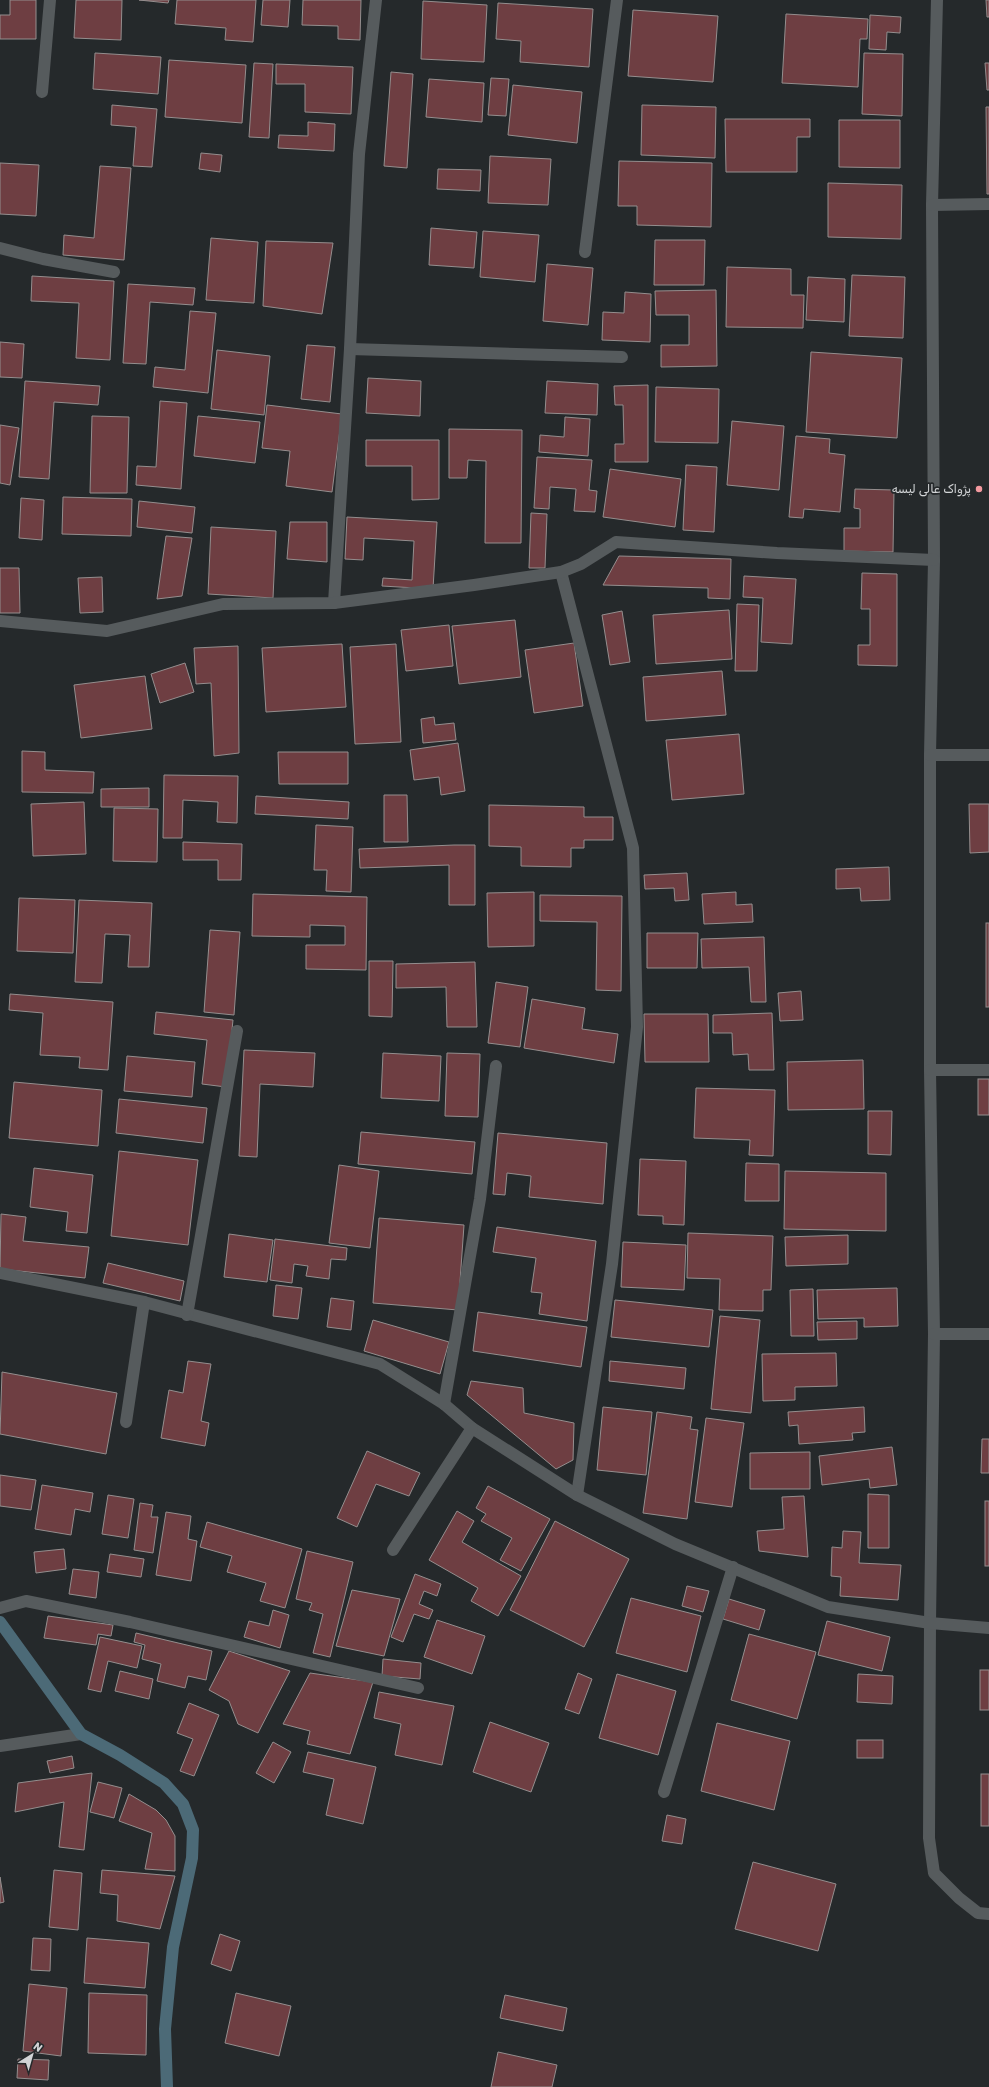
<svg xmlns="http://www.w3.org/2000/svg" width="989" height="2087" font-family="Rubik,'Noto Sans Arabic',sans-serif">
<rect width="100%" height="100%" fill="#25292b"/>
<g fill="#6e3e42" stroke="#948e8e">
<polygon points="10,0 36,0 36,39 0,39 0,15 10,15"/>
<polygon points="76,0 122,0 121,40 74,38"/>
<polygon points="139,0 169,0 168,3"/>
<polygon points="177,0 256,0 253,42 225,40 226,28 175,24"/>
<polygon points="263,0 290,0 288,27 261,25"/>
<polygon points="303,0 361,0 360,40 338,39 338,26 302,25"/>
<polygon points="986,0 989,0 989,17 987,17"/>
<polygon points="423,1 487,5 484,62 421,59"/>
<polygon points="498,3 593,9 589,67 520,62 521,41 496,39"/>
<polygon points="633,10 718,16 713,82 628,76"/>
<polygon points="786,14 868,19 867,39 860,39 858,87 782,83"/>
<polygon points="870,15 901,17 900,33 887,32 886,50 869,49"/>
<polygon points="95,53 161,57 158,94 93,89"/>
<polygon points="864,53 903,54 902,116 862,114"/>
<polygon points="169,60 246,65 242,123 165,117"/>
<polygon points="254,63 273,64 269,138 249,137"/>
<polygon points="985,63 989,63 989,90 987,90"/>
<polygon points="276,64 353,67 351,114 305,112 305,84 276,84"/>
<polygon points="391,72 413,74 407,168 384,166"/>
<polygon points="491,78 509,79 506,116 488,115"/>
<polygon points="429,79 484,83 482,122 426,117"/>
<polygon points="513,85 582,92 577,143 508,135"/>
<polygon points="112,105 157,109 152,167 133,166 136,127 111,125"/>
<polygon points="642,105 716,107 715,158 641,155"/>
<polygon points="986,107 989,107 989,194 987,194"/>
<polygon points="725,119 810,119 810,137 797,137 797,172 726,172"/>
<polygon points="839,120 900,120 900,168 839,167"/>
<polygon points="308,122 335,124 334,151 278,148 279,135 308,136"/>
<polygon points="201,153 222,155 220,172 199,169"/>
<polygon points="490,156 551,159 548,205 488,203"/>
<polygon points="619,161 712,163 711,227 637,225 637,206 618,206"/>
<polygon points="0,163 39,165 36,216 0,214"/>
<polygon points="100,166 131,168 124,260 63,255 64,235 94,238"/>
<polygon points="438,169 481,170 480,191 437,189"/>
<polygon points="828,183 902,185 901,239 828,237"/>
<polygon points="431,228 477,232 474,268 429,265"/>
<polygon points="483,231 539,235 535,282 480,277"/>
<polygon points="211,238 258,242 254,303 206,300"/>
<polygon points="655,240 705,240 704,285 654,285"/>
<polygon points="266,241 333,243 322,314 263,306"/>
<polygon points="547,264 593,268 588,325 543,321"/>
<polygon points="727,267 791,269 791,295 804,295 803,328 726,327"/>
<polygon points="852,275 905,277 903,338 849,336"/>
<polygon points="32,276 114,281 110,360 76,358 79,303 31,301"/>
<polygon points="808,277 845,279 844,322 806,320"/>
<polygon points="128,284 195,288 193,305 150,302 146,364 123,363"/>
<polygon points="716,290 717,366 661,367 661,345 689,345 689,315 656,315 655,291"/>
<polygon points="625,292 651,294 650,342 602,340 603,312 624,313"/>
<polygon points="190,311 216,313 208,393 153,387 155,367 185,370"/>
<polygon points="0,342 24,344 22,378 0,377"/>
<polygon points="307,345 335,347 330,402 301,399"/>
<polygon points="217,350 270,356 264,415 211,409"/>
<polygon points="811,352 902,358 897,438 806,432"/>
<polygon points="368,378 421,381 420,416 366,413"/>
<polygon points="25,381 100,386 98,405 54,402 49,479 19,477"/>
<polygon points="547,381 598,384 597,415 545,413"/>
<polygon points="648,385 648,462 615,462 615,444 624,444 623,405 615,405 614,386"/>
<polygon points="656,387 719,389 718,443 655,442"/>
<polygon points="160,401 187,403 181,489 136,485 137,466 156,467"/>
<polygon points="267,405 342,414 332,492 286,486 290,451 262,448"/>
<polygon points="92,416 129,417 127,493 90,493"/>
<polygon points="198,416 260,422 255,463 194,456"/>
<polygon points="565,417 590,419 588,456 539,452 540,435 564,437"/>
<polygon points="732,421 784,426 779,490 727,485"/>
<polygon points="0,425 19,428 10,485 0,483"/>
<polygon points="449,429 522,430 521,543 485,543 486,461 468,460 467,478 449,478"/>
<polygon points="796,436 830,439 829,453 845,455 840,512 804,509 803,518 789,517"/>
<polygon points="366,440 439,440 439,499 412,500 412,466 366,466"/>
<polygon points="537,457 592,460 589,490 597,491 595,512 574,511 576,489 550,487 549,509 534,508"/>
<polygon points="686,465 717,467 714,532 683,530"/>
<polygon points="610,469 681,479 675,527 603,517"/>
<polygon points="855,489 894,490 893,552 844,551 844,528 860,528 860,509 854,508"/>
<polygon points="63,497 132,499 131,536 62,534"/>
<polygon points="21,498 44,500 42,540 19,538"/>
<polygon points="139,501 195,507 192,533 137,527"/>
<polygon points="531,513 547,514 545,568 529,568"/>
<polygon points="347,517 437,522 433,589 382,586 383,578 412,580 414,541 364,538 363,560 345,559"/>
<polygon points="290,522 327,522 327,562 287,559"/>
<polygon points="211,527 276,531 273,598 208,594"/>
<polygon points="166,536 192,538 182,596 157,599"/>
<polygon points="619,556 731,559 730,599 708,598 708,588 603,585"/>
<polygon points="0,568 19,568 20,613 0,613"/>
<polygon points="862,573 897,574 897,666 858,665 858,645 870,645 870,609 861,609"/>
<polygon points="744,576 796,579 792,644 761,642 763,598 743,597"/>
<polygon points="102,577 103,612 80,613 78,578"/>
<polygon points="737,604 759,605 757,671 735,671"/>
<polygon points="729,610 732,659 656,664 653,615"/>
<polygon points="622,611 630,662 610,665 602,615"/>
<polygon points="515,620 521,677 459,684 452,626"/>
<polygon points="449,625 453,666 406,671 401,630"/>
<polygon points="574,643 583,706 534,713 525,650"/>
<polygon points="342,644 346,707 266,712 262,648"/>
<polygon points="396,644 401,742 355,744 350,647"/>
<polygon points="238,646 239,753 214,756 211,683 196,684 194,648"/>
<polygon points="185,663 194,692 160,703 151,674"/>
<polygon points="722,671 726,715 646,721 643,677"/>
<polygon points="145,676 152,729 81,738 74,685"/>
<polygon points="434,717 435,725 454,723 456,740 423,743 421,719"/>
<polygon points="739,734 744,794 672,800 666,740"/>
<polygon points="458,743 465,791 441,795 439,777 414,780 410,750"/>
<polygon points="22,751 45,752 45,770 94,772 93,793 22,792"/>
<polygon points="278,752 348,752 348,784 279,784"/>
<polygon points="164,775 238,776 237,823 217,822 218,802 183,800 182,838 163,838"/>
<polygon points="149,788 149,807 101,807 101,789"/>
<polygon points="384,795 407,795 408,842 384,842"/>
<polygon points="256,796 349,802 348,819 255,814"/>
<polygon points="84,802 86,854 33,856 31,804"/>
<polygon points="969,804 989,804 989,852 970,853"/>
<polygon points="489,805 584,807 584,817 613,817 613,840 584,840 584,848 571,848 571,867 521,866 521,847 489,846"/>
<polygon points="114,808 158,809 157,862 113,861"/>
<polygon points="316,825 353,827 351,892 326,891 327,870 314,870"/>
<polygon points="183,842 242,844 241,880 218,880 218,860 183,860"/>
<polygon points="454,845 475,845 475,905 449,905 449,865 360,868 359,849"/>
<polygon points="889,867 890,900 861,901 860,888 836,889 836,869"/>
<polygon points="687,873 689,900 675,901 674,888 645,889 644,875"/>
<polygon points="534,892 534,946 488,947 487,893"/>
<polygon points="736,892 736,905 752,904 753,922 704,924 702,894"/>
<polygon points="253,894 367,897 366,970 306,969 306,945 345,945 345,926 310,925 310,937 252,936"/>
<polygon points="540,895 622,896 621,991 596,990 597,922 540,921"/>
<polygon points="19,898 75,900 73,953 17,951"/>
<polygon points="79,900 152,903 149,967 128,967 130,935 105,934 102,983 75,982"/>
<rect x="986" y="923" width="3" height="84"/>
<polygon points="210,930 240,932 234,1015 204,1012"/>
<polygon points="647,933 698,933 697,968 647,968"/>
<polygon points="764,937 766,1002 751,1002 749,967 702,968 701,939"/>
<polygon points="369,961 393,961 392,1017 369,1016"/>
<polygon points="475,962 477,1027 447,1027 446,987 396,988 396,964"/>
<polygon points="496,982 528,987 520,1047 488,1043"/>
<polygon points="801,991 803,1020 780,1021 778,993"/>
<polygon points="10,994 113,1002 108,1070 79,1068 80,1057 40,1055 43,1013 9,1010"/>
<polygon points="532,999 585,1008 582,1029 618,1034 614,1063 524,1048"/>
<polygon points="156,1012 233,1020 226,1087 202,1084 207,1040 154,1034"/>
<polygon points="772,1013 774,1070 749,1070 748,1054 733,1055 732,1033 713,1033 713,1015"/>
<polygon points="644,1014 708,1014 709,1062 645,1062"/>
<polygon points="244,1050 315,1053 313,1087 260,1084 257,1157 239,1156"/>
<polygon points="383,1053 441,1056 439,1101 381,1098"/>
<polygon points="447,1053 480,1054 478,1117 445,1116"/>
<polygon points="127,1056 195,1062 192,1097 124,1091"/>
<polygon points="863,1060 864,1109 788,1110 787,1062"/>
<rect x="978" y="1079" width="11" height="36"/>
<polygon points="14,1082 102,1090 98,1146 9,1138"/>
<polygon points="696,1088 775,1090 773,1156 749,1155 750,1140 694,1138"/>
<polygon points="119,1099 207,1108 203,1143 116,1133"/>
<polygon points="868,1111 892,1111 891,1155 868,1154"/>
<polygon points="361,1132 475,1142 472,1174 358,1164"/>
<polygon points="498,1133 607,1143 603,1204 529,1197 531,1176 507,1173 505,1195 493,1194"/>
<polygon points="119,1151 198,1160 188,1245 111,1236"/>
<polygon points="640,1159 686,1161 684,1225 663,1224 663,1216 638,1215"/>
<polygon points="746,1163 779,1164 779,1201 745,1201"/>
<polygon points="339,1165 379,1171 370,1248 329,1243"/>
<polygon points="34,1168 93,1175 87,1233 66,1231 68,1212 30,1207"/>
<polygon points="785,1171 886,1173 886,1231 784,1229"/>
<polygon points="1,1214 26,1217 23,1241 89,1247 85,1278 0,1269"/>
<polygon points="379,1218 464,1225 458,1310 373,1303"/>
<polygon points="497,1227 596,1241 587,1321 539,1314 542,1293 531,1292 536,1258 493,1252"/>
<polygon points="688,1233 773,1236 771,1290 763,1290 763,1311 719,1310 720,1279 687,1278"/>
<polygon points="229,1234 273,1240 267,1282 224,1277"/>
<polygon points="848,1235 848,1264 786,1266 785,1237"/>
<polygon points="275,1239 347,1248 346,1260 331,1259 329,1279 306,1276 308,1266 294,1264 292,1283 270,1280"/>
<polygon points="623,1242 686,1245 684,1290 621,1287"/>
<polygon points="108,1263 184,1281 180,1301 103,1283"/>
<polygon points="276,1285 302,1288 298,1319 273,1316"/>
<polygon points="897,1288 898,1326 864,1327 864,1318 818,1319 817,1290"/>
<polygon points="813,1289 814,1336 791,1336 790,1290"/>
<polygon points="331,1298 354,1301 351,1330 327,1327"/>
<polygon points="615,1300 713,1310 709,1347 611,1337"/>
<polygon points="478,1312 587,1327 581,1367 473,1351"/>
<polygon points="720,1316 760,1320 751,1413 711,1409"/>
<polygon points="373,1320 449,1342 440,1374 364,1351"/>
<polygon points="857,1321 857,1339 818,1340 817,1322"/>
<polygon points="836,1353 837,1386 795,1387 795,1400 763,1401 762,1354"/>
<polygon points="188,1361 211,1364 201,1421 209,1423 205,1446 161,1438 169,1390 183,1393"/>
<polygon points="610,1361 686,1368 684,1389 609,1381"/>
<polygon points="2,1372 117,1393 106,1454 0,1434"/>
<polygon points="471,1381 523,1388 524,1413 574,1423 573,1460 556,1469 467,1395"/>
<polygon points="603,1407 652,1412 646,1475 597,1470"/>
<polygon points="864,1407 865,1432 852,1433 853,1440 799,1444 798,1425 789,1426 788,1412"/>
<polygon points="657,1412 692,1417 690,1429 698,1430 687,1519 643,1513"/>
<polygon points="706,1418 744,1423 732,1507 695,1502"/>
<polygon points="982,1439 989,1439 989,1473 981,1473"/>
<polygon points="892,1447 897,1485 870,1488 869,1479 822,1485 819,1456"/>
<polygon points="367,1451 420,1473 409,1496 376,1484 357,1527 337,1518"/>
<polygon points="810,1452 810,1489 750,1489 750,1453"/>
<polygon points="0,1475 36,1480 31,1510 0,1506"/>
<polygon points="42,1485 93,1493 90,1512 75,1509 71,1535 35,1529"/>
<polygon points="488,1486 550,1519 521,1571 500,1560 512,1538 481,1521 486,1514 476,1508"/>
<polygon points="868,1494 889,1495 889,1548 868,1548"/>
<polygon points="108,1495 134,1499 128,1538 102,1534"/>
<polygon points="804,1496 808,1557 759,1551 757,1531 784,1529 782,1497"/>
<rect x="985" y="1501" width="4" height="65"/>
<polygon points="140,1503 153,1505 151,1517 158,1517 153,1553 134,1550"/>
<polygon points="457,1511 474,1521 462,1542 521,1576 498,1616 471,1601 478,1588 429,1560"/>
<polygon points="166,1512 191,1516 188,1539 197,1541 191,1581 156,1575"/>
<polygon points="555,1521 629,1559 584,1647 510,1610"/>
<polygon points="207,1522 302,1549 285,1608 260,1601 266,1583 227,1572 232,1556 200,1547"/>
<polygon points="843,1531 861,1532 859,1563 901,1565 898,1600 840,1596 841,1577 831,1576 832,1547 842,1548"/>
<polygon points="64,1549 66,1569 36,1573 34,1552"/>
<polygon points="307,1551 353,1562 330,1657 313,1653 323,1614 309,1610 312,1603 296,1599"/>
<polygon points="110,1554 144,1559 141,1577 107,1572"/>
<polygon points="73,1569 99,1572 96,1598 69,1594"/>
<polygon points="415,1574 441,1584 437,1596 424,1591 419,1604 433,1610 429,1619 414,1614 403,1642 391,1637"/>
<polygon points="687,1586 709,1591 703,1612 682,1606"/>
<polygon points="352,1590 400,1599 384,1656 336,1646"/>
<polygon points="631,1598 701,1616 687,1672 616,1653"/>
<polygon points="729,1599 765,1610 759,1630 723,1619"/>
<polygon points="273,1610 289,1615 280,1648 244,1637 249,1621 269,1626"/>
<polygon points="48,1616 113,1625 111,1636 98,1634 96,1645 44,1638"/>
<polygon points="437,1620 485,1636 472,1674 424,1657"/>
<polygon points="827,1621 890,1637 882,1671 818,1655"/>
<polygon points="136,1633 212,1651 206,1680 188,1676 185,1688 157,1681 161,1664 142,1659 145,1645 134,1642"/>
<polygon points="749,1634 816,1652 797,1719 731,1700"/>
<polygon points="100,1637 142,1646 137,1668 108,1661 101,1692 88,1689"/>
<polygon points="229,1651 290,1671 258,1733 238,1724 229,1701 209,1690"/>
<polygon points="383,1659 421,1663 420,1679 382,1676"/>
<rect x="980" y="1670" width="9" height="40"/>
<polygon points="120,1671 153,1679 149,1699 115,1691"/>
<polygon points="310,1673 373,1682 350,1754 307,1744 310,1731 283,1724"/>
<polygon points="578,1673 592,1679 579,1714 565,1709"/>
<polygon points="617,1674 676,1691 658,1755 599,1738"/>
<polygon points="858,1674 893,1676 892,1704 857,1702"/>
<polygon points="379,1692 454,1706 442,1765 395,1755 401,1724 374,1718"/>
<polygon points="189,1703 219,1715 194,1776 180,1771 193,1739 177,1733"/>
<polygon points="490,1722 549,1743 531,1792 473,1772"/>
<polygon points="717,1723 790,1741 774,1810 701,1791"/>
<rect x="857" y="1740" width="26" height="18"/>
<polygon points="273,1742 291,1752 274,1783 256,1773"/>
<polygon points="308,1752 376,1767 363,1824 326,1815 334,1779 303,1772"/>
<polygon points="72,1756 74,1768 50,1773 47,1761"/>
<polygon points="92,1773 84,1850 59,1847 64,1802 15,1812 18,1783"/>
<rect x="981" y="1774" width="8" height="52"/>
<polygon points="98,1782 122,1788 114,1818 90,1812"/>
<polygon points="129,1794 156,1810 166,1820 175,1836 175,1871 145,1869 152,1833 119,1821"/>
<polygon points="667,1815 686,1819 682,1844 662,1841"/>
<polygon points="753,1862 836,1884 818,1951 735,1929"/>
<polygon points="54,1870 82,1873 78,1930 49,1927"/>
<polygon points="102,1870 175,1876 160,1929 117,1921 118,1895 100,1893"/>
<polygon points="0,1877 4,1902 0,1903"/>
<polygon points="220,1934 240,1941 231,1971 211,1964"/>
<polygon points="33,1938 51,1939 50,1971 31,1970"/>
<polygon points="87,1938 149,1943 145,1988 84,1983"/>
<polygon points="29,1984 67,1988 61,2056 23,2051"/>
<polygon points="89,1993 147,1995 146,2055 88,2053"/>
<polygon points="236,1993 291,2006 279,2056 225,2043"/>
<polygon points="505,1995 567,2008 563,2031 500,2018"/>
<polygon points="498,2052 557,2065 552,2087 491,2087"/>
<polygon points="18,2059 49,2060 48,2080 17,2078"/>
</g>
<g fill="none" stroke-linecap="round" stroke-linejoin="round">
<g stroke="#565b5d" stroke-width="12">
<polyline points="937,0 932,205 934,560 930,755 930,1070 934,1334 930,1623 929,1838 934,1873 959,1898 978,1913 989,1914"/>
<polyline points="42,92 50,0"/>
<polyline points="932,205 989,204"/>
<polyline points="0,248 43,259 114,272"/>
<polyline points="585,252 617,0"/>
<polyline points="350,349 622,357"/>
<polyline points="561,572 633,848 637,1027 612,1264 577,1495"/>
<polyline points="334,603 350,349 359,154 376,0"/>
<polyline points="0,621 107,631 223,604 334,603 474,585 561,572 581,564 616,542 777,553 934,560"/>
<polyline points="930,755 989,755"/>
<polyline points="930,1070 989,1070"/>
<polyline points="0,1273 144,1302 380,1364 444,1404 472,1428 577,1495 675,1544 828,1607 930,1623 989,1628"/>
<polyline points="187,1315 237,1031"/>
<polyline points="934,1334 989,1334"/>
<polyline points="444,1404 480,1199 496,1066"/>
<polyline points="126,1422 144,1302"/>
<polyline points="393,1550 472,1428"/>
<polyline points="0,1608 26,1601 130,1622 418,1688"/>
<polyline points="0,1746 81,1734"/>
<polyline points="664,1792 733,1567"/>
</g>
<polyline stroke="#4c6a77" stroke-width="12" points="0,1622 81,1734 120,1755 164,1783 183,1804 193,1830 192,1858 173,1947 165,2029 167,2087"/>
</g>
<circle fill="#f49aa0" stroke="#25292b" stroke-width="1.5" cx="979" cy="489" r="4"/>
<g text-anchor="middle" stroke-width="3.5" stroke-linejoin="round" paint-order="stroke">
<g font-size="12" fill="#d2d4d6" stroke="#25292b" text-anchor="end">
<text x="971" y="493">پژواک عالی لیسه</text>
</g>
</g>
<g transform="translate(32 2055) rotate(37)" stroke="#25292b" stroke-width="3" paint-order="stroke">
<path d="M0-3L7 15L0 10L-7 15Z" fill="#d2d4d6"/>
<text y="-6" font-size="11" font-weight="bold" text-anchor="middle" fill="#d2d4d6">N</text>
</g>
</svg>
